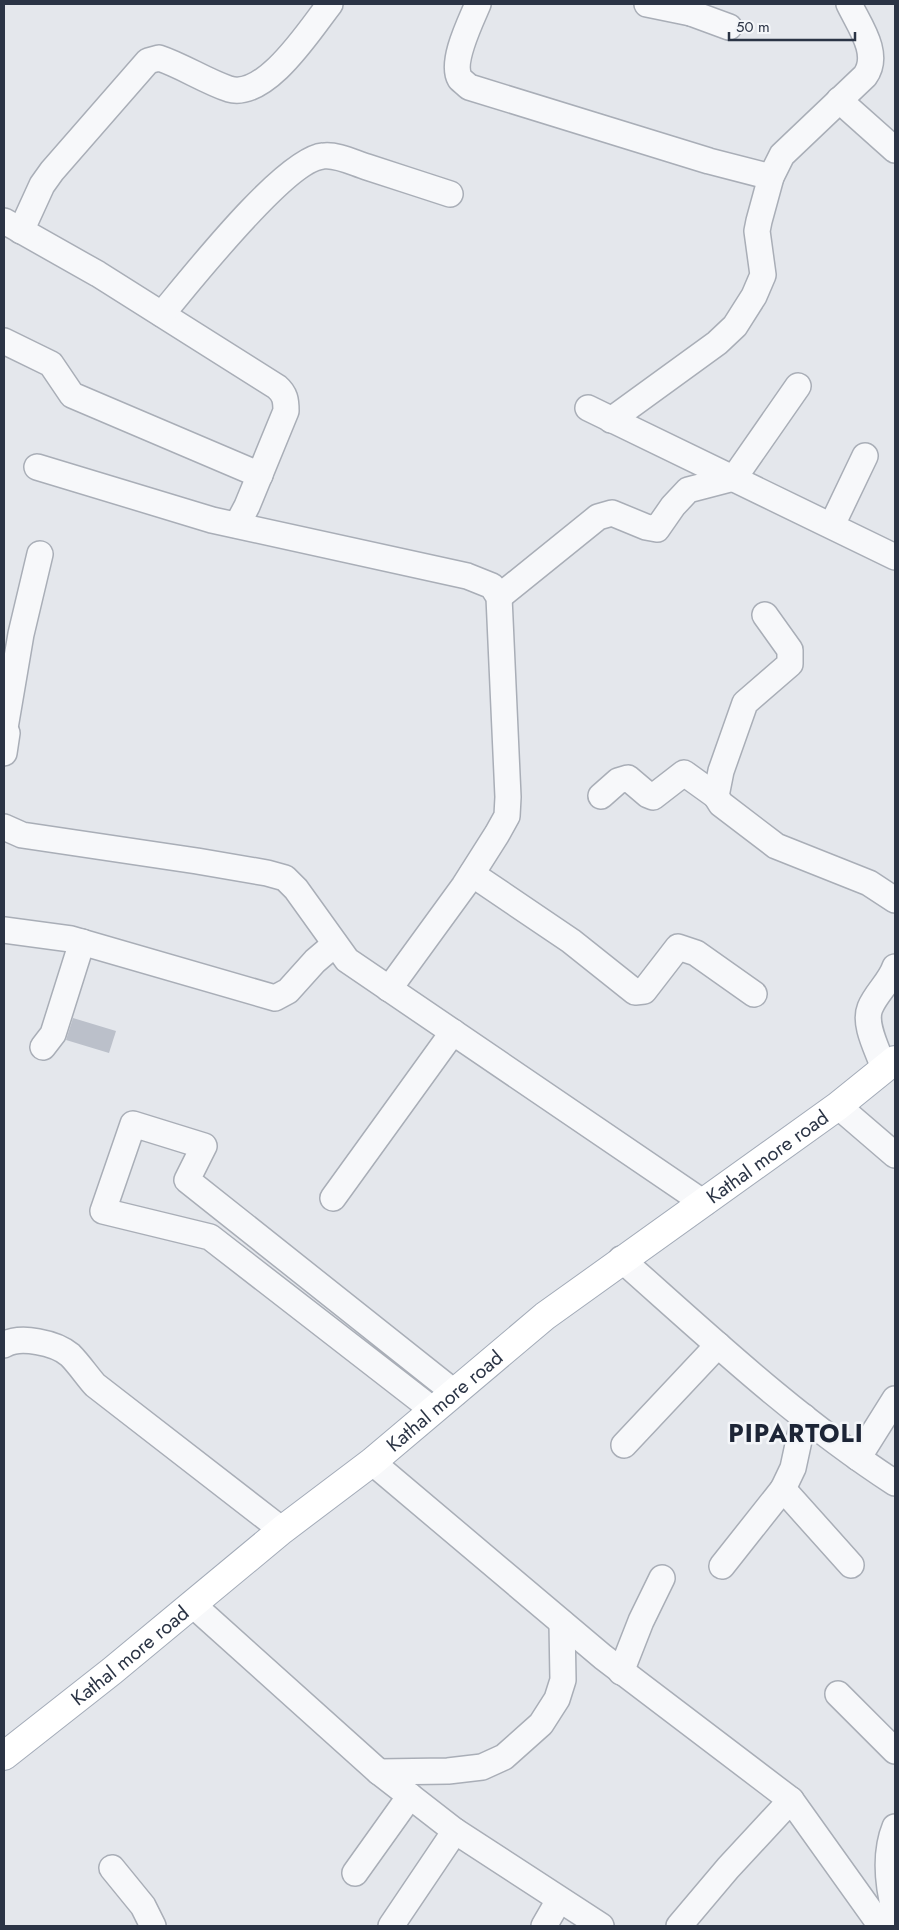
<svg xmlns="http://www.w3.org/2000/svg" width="899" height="1930" font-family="Jost,sans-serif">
<rect width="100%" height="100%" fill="#e4e7ec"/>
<polygon fill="#bbc0ca" points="73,1018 116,1031 109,1053 66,1040"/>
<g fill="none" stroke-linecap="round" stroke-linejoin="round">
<defs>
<g id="minor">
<path d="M478,4C471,21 450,62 460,79C462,81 466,84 469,87L709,161L771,177"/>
<polyline points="647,4 691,13"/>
<polyline points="683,4 691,13 729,27"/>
<polyline points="839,100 895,150"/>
<path d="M4,221L98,274L277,387C285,394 286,400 286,411L247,506L237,525"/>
<path d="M21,231L42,185L52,171L148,61L159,58C183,66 205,81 229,89C266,100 311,28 330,4"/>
<path d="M162,314C189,282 285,159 323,156C337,154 354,163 367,167C395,176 422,185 450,194"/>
<polyline points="4,341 51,364 72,395 260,475"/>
<polyline points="588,408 895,557"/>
<path d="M611,420L717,343L735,326L754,296L763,275L757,231L759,221L771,177L782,155L865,76C881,54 859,25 849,4"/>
<polyline points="37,467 212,520 467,576 492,586 499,597 508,797 507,816 497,834 464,886 389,989"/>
<polyline points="832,525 865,456"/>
<polyline points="499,597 598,517 612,513 646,527 657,529 673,506 688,490 734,478 798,386"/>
<polyline points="765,615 790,650 790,664 745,703 721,771 716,796 721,804 776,846 869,883 895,900"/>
<polyline points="4,727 7,733 4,753"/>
<polyline points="5,728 21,634 40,554"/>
<polyline points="601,796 618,781 628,778 648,795 653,797 684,773 716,796"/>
<polyline points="4,827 22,835 197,861 267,873 285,878 296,889 347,960 704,1203"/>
<polyline points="472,874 571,941 635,992 644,991 678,947 696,953 754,994"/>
<polyline points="4,930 71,939 275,998 288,991 315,961 335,944"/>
<polyline points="43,1047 53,1034 82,942"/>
<path d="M884,1069C879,1052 863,1025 870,1008C876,993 890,982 895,967"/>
<polyline points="838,1106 895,1155"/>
<polyline points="333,1198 453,1032"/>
<path d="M621,1259C709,1337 796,1419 895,1483"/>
<path d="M4,1345C20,1335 56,1343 70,1355C79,1364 87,1376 95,1385L282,1530"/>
<polyline points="433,1410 210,1237 103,1211 133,1124 204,1146 187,1180 455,1393"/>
<polyline points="624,1445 718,1345"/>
<polyline points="858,1458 895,1399"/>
<polyline points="372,1462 603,1657 791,1800"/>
<polyline points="783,1489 851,1565"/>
<polyline points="722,1566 783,1489 793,1468 804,1417"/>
<polyline points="192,1604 379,1772 455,1831 391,1926"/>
<polyline points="621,1672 641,1621 662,1578"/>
<polyline points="838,1694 895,1751"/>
<polyline points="379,1772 448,1771 482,1767 504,1757 541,1724 557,1699 563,1680 562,1623"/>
<path d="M895,1827C884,1854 888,1886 895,1913"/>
<polyline points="455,1831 601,1926"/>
<polyline points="112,1868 143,1906 153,1926"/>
<polyline points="355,1873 410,1796"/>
<polyline points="544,1926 559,1900"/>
<polyline points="679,1926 728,1868 791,1800 881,1926"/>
</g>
<g id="major">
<path id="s1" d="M4,1756L112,1671L282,1530L372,1462L545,1316L838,1106L895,1060"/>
</g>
</defs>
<use href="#minor" stroke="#a9aeb7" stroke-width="28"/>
<use href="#major" stroke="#a3abb8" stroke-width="30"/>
<use href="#minor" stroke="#f7f8fa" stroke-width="25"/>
<use href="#major" stroke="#fff" stroke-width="28"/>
</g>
<g text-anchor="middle" stroke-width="5" stroke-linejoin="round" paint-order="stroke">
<g font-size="20" fill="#2b3445" stroke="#f4f6f9">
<text dy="7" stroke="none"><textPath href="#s1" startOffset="971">Kathal more road</textPath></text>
<text dy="7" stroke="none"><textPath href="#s1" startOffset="566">Kathal more road</textPath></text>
<text dy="7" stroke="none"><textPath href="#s1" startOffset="161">Kathal more road</textPath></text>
</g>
<g font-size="25" font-weight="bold" letter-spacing="1" fill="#1d2536" stroke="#f4f6f9">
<text x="796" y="1442">PIPARTOLI</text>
</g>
</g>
<rect width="899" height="1930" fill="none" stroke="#2b3445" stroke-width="10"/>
<path d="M729 32v8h126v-8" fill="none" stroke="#2b3445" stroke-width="2.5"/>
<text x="736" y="32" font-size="15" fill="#2b3445" stroke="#f4f6f9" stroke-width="4" paint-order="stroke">50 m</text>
</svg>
